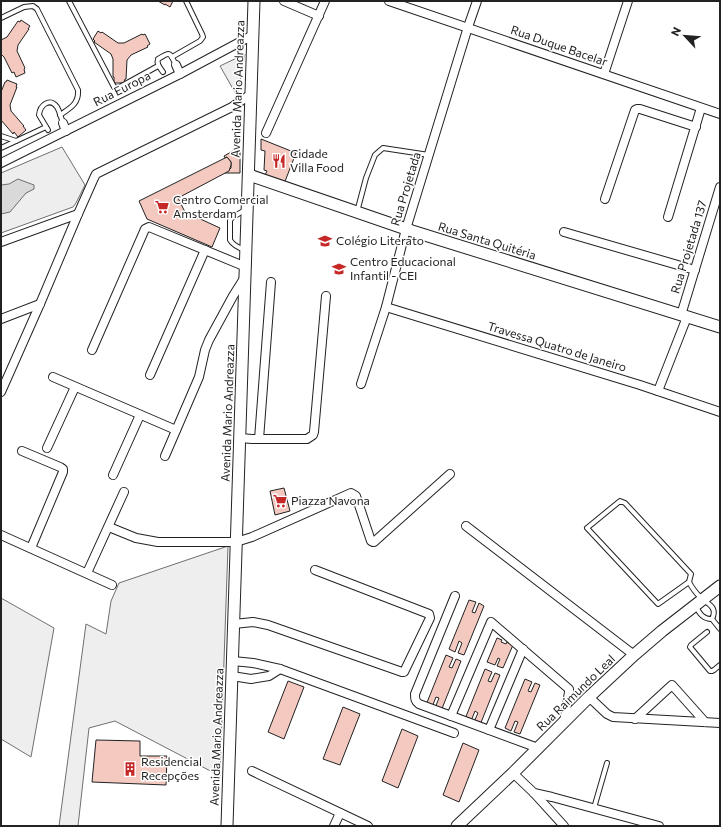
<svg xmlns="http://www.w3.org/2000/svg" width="721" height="827" font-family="Commissioner,sans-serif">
<rect width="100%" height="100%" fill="#fff"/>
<g fill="#eee" stroke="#6f6f6f">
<polygon points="245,54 237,96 220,66"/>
<polygon points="62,147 85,185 76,203 73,207 1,233 1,173"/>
<polygon points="228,546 220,776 115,721 89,728 78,826 59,826 86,624 106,634 111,601 119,583"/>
<polygon points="1,598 54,628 31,757 1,739"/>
</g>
<polygon fill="#d9d9d9" stroke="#6f6f6f" points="18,179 34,185 34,189 26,193 10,212 1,214 1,185 9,184"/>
<g fill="#f3c9c0" stroke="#222">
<polygon points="158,1 173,1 170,7 165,4 165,5"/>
<polygon points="21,20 30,26 28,29 29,29 18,45 17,51 25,68 24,69 25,73 16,77 14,72 12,73 4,57 1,54 1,40 7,37 18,21 20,22"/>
<polygon points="98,31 101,33 102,32 118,43 124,43 142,34 143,35 145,34 150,44 147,46 148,47 131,55 127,60 126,79 125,79 124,83 114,83 114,77 113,77 113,59 111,54 94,42 95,41 93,39"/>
<polygon points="7,80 17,84 16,87 17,87 10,105 11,111 24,126 23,126 26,130 18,137 14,132 13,134 1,120 1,92 5,82 6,82"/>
<polygon points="261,139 296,153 284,184 264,177 267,171 264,170 265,151 261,150"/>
<polygon points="240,147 240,173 224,173 228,171 231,168 231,162 227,157 225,158 224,156"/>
<polygon points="227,157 231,162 231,165 229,171 178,198 185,212 220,228 212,247 147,219 139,201"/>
<polygon points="284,488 290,511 275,515 270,491"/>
<polygon points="469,600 476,602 472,612 475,613 479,603 484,606 464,655 458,653 462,643 459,641 455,652 449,649"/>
<polygon points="497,638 502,640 501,642 506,644 507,642 513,645 503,668 497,666 500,659 498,658 495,665 487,662"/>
<polygon points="446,655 453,658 449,667 452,668 456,659 461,661 441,711 435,708 439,698 436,697 432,707 426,705"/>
<polygon points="485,669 492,672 488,681 491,682 495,673 500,675 480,725 474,722 478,713 475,711 471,721 465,719"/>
<polygon points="525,679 532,682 528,691 531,692 535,683 540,685 520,734 514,732 518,722 515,721 511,731 505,728"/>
<polygon points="288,681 304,687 284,739 268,732"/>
<polygon points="343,707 360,714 340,765 323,759"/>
<polygon points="402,729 418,736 398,788 382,781"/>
<polygon points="96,740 140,741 140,756 167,756 166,785 92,782"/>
<polygon points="463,743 479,750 459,802 443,795"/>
</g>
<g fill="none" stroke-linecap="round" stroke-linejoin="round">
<defs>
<g id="lane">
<polyline points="69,1 114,87 118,88 158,66"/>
<path d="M1,18L24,7L33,6L37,9L78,90C79,104 70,108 60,115"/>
<polyline points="172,57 200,41 203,37 202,34 186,1"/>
<path d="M163,72C160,68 156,64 158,59C171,51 169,52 176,65"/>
<path d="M48,130L39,115C40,105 50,97 57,107C60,112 61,118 63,123"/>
<polyline points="1,136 16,141 46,127"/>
<polyline points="1,148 16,141"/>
<polyline points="357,212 366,178 375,155 383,148 429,155"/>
<path d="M245,250C239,248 233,245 230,240V220L233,217L245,210"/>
<polygon points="620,501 625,503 691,574 689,582 658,604 587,528"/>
<path d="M689,582C692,588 696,593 701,598C708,604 718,607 712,619C703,619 700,614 696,607"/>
<polyline points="712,619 720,629"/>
<polyline points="707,632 691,645 690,647 710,671 712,671 714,670 720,665"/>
<polyline points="594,808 607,763"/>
</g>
<g id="street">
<polyline points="284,1 319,16"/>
<polyline points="389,1 720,114"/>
<polyline points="176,65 180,74"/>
<polyline points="604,74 628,1"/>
<polyline points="63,123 66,131"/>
<polyline points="266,133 325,1"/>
<polyline points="1,163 180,74 253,35"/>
<polyline points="605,199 635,110 637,109 640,109 696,127"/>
<polyline points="668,217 701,108"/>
<polyline points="564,232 695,270"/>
<polyline points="1,242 78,214"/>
<polyline points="386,307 640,385 720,412"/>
<polyline points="681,315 720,187"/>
<polyline points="1,319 40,304"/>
<polyline points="92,350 145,229 149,227 246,267"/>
<polyline points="150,375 205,250"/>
<polyline points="53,377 176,430"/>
<polyline points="361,384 386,307 406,229 468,27 477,1"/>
<polyline points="658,391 687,317"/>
<polyline points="1,392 40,304 78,214 94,178 96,174 232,107 251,94"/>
<polyline points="240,438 252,439 307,439 313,435 314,432 326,296"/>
<polyline points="259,439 271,282"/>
<polyline points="47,448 75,387"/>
<polyline points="22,451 60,467 63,469 63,472 31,548"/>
<polyline points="165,456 199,377 205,350 209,340 233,296 245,277"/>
<polyline points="113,475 140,415"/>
<polyline points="466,526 634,655"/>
<polyline points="109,527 136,538 158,542 236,542 252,537 351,493 356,496 371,541 373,542 374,542 450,474"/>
<polyline points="1,535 112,585"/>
<polyline points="87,573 124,492"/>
<path d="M455,596L415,694C415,699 415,701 419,704L538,748"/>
<polyline points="234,624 253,622 268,625 402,672 404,672 430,618 429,614 315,570"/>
<polyline points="233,661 253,663 280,669 454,733"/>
<polyline points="232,676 251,679 269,676 280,669"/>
<polyline points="589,697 607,714 613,717 720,723"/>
<polyline points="451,716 491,622 569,689 569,692 564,722"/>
<polyline points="635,719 672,685 705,722"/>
<polyline points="489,730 523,649"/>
<polyline points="252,771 368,826"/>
<polyline points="513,773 534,793 564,826"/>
<polyline points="534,793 552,797 659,826"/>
<polyline points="334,826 340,813"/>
</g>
<g id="secondary">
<polyline points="249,175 412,231 720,327"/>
<polyline points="227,826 254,1"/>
<polyline points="457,826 513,773 589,697 634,655 662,631 720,586"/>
</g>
</defs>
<use href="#lane" stroke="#222" stroke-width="6"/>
<use href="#street" stroke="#222" stroke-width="10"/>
<use href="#secondary" stroke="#222" stroke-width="13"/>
<use href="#lane" stroke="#fff" stroke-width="4"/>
<use href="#street" stroke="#fff" stroke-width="8"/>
<use href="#secondary" stroke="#fff" stroke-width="11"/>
</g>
<defs>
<symbol id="restaurant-bare" viewBox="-9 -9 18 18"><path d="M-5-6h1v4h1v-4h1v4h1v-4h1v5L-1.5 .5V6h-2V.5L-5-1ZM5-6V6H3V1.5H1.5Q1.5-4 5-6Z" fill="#c62828" stroke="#fff" stroke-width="2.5" paint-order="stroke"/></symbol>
<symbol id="supermarket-bare" viewBox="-9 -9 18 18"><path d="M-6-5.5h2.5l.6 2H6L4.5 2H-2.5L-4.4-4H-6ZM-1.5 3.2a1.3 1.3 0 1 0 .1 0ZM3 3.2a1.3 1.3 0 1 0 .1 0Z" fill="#c62828" stroke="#fff" stroke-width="2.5" paint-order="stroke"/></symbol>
<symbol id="school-bare" viewBox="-9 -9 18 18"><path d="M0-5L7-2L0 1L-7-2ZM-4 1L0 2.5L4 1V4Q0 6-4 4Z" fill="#c62828" stroke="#fff" stroke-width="2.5" paint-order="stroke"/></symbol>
<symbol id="building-bare" viewBox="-9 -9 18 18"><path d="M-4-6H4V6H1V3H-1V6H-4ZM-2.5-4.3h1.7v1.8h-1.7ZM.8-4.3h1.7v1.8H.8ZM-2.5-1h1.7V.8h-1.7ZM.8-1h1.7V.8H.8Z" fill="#c62828" stroke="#fff" stroke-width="2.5" paint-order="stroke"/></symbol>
</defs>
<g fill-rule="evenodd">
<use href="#restaurant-bare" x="269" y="151" width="20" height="20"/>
<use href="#supermarket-bare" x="152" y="197" width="20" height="20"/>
<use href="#school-bare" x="315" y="231" width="20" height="20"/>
<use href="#school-bare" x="329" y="259" width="20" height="20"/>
<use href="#supermarket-bare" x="270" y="491" width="20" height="20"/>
<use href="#building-bare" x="120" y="759" width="20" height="20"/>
</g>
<g text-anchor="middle" stroke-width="3" stroke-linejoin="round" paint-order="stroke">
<g font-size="12" fill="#222" stroke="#fff">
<text transform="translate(559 46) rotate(19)" y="4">Rua Duque Bacelar</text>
<text transform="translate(122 89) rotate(-27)" y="4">Rua Europa</text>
<text transform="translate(238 89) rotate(-88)" y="4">Avenida Mario Andreazza</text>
<text transform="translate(406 189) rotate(-73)" y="4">Rua Projetada</text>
<text transform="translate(487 241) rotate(17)" y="4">Rua Santa Quitéria</text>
<text transform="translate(689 247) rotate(-73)" y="4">Rua Projetada 137</text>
<text transform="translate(557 347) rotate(17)" y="4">Travessa Quatro de Janeiro</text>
<text transform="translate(228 413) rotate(-88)" y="4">Avenida Mario Andreazza</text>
<text transform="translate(576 693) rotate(-44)" y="4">Rua Raimundo Leal</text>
<text transform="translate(217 737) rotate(-88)" y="4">Avenida Mario Andreazza</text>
</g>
<g font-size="12" fill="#222" stroke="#fff" text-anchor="start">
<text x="290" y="158">Cidade<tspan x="290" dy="14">Villa Food</tspan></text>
<text x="173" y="204">Centro Comercial<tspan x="173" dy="14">Amsterdam</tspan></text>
<text x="336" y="245">Colégio Literato</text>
<text x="350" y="266">Centro Educacional<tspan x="350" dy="14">Infantil - CEI</tspan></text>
<text x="291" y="505">Piazza Navona</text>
<text x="141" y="766">Residencial<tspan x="141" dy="14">Recepções</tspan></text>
</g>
</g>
<rect width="721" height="827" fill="none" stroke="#222222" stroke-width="4"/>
<g transform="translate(685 36) rotate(296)" stroke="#ffffff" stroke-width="3" paint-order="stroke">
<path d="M0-3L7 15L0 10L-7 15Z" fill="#222222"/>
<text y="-6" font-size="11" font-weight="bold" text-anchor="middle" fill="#222222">N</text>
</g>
</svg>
